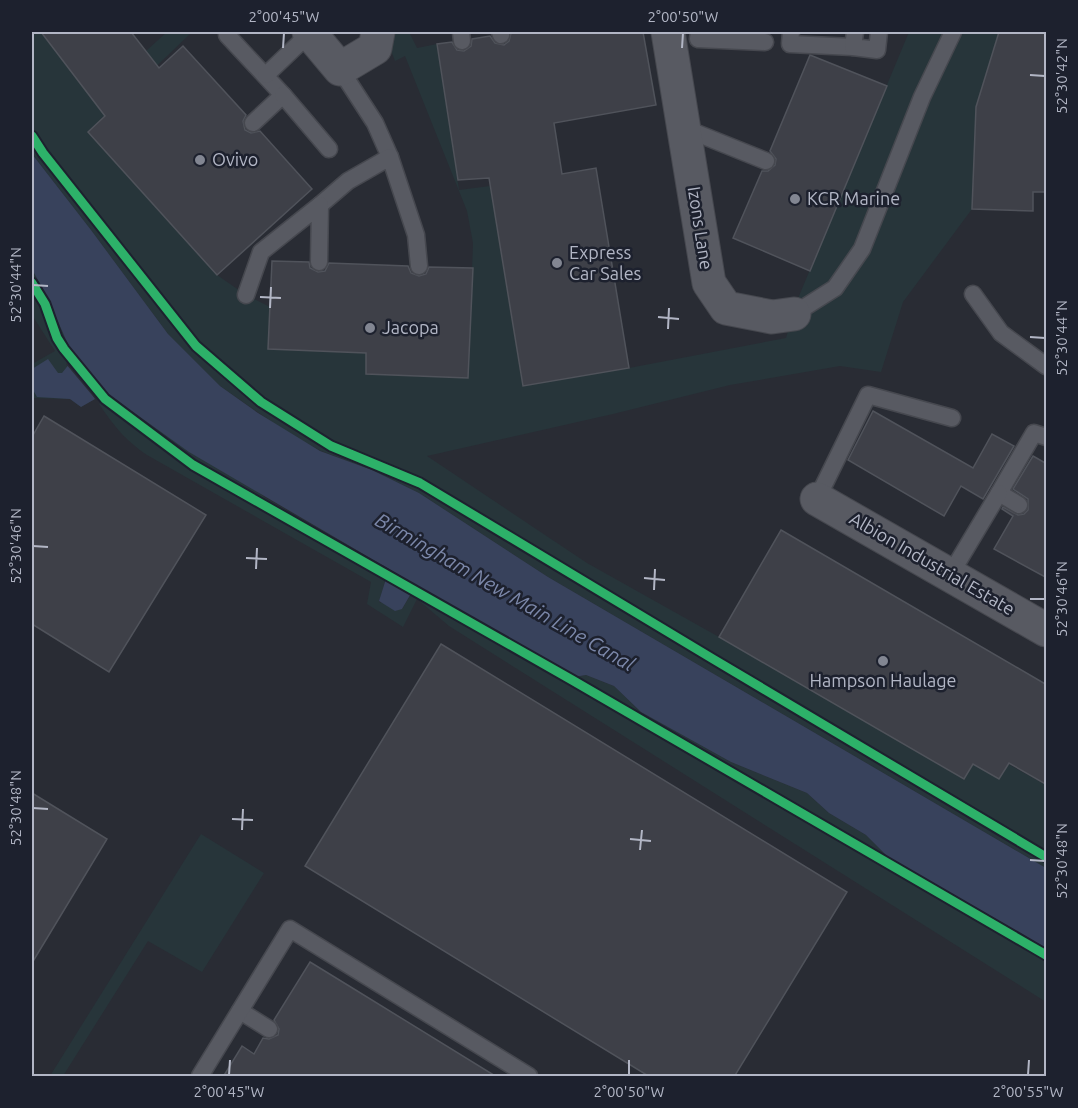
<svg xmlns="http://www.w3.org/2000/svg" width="1078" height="1108" font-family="Ubuntu,sans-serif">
<rect width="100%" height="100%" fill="#292c34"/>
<g fill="#27353a">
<polygon points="32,32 41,32 89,94 146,51 167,32 192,32 88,132 217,275 246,295 270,307 269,349 366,353 366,374 468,378 473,243 467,211 405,56 395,61 387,40 392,32 409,32 417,48 437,44 459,190 490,186 523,386 629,368 786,338 799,296 909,32 999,32 981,90 1046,113 976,111 972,209 903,302 881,372 840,366 730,385 613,414 427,456 587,563 719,637 964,779 973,764 1008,764 1046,785 1046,868 548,577 419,493 372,470 321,451 288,433 220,386 168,334 91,230 32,154"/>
<path d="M32,269L264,497L382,565L376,575L385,581L379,602L402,609L410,596L417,599L423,589L574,677L586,675L614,686L641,712L731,762L807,793L829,813L866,835L888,857L1046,948V1002L449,626L417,599L403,627L367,604L371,582L147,455C125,440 114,426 99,404L109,395L101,389L92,394L95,399L81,407L70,399L32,398V364L55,351L32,315Z"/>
<polygon points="201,834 264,873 202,972 148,941 63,1076 50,1076"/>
</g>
<polygon fill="#38425c" points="32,154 91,230 168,334 220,386 258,413 320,451 372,470 419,493 548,577 1046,868 1046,948 888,857 866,835 829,813 807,793 731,762 641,712 614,686 586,675 574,677 416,585 402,609 395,611 379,601 389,569 189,452 101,389 92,394 95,399 81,407 70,399 37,397 32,388 32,369 48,359 58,373 62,373 74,358 49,301 32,269"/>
<g fill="#292c34">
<polygon points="69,346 74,358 101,388 109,395 107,397 101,392 96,395 98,398 97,401 66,364 71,358 66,348"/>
<polygon points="382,565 423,589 421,591 417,589 413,597 383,579 385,570 380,567"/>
</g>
<g fill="#3e4048" stroke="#50535b" stroke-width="1.5">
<polygon points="41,32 131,32 159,68 183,46 246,115 243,121 245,130 251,133 260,131 312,189 217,275 88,132 105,116"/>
<polygon points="517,32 643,32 656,105 554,123 562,174 596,168 629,368 523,386 489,178 458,180 437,44 452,42 457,50 464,51 471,46 472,39 490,36 495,43 504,45 509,41 511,33"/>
<polygon points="999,32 1047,32 1047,192 1033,192 1033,211 972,209 976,107"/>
<polygon points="810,55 887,86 810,271 733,238 762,171 768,171 775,165 776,159 770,151"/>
<polygon points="272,261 309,262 310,268 318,272 325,271 329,263 408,266 411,273 419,276 426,274 429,267 473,268 468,378 366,374 366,353 268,349"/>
<polygon points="873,411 973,468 992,434 1014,446 983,499 961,486 944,516 848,460"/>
<polygon points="44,416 206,515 109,672 32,624 32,437"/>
<polygon points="1033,456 1047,464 1047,578 994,549 1013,516 1002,509 1003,507 1018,515 1024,514 1028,510 1028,499 1013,489"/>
<polygon points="781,530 1047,685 1047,785 1009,763 999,779 973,764 964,779 719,637"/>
<polygon points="441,644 847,892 734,1077 650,1077 305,866"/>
<polygon points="32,793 107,839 32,963"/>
<polygon points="310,962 354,989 497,1077 223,1077 242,1046 254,1054 263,1038 269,1039 278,1035 279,1029 274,1020"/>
</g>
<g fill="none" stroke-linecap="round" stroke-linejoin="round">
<defs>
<g id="service">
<polyline points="461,32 462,41"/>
<polyline points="500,32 501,35"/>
<polyline points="699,32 698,39 765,42"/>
<polyline points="791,32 790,44 853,47"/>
<polyline points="855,32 853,47 877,50 879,32"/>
<polyline points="227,35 283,95 253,123"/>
<polyline points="340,69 375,123 390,157"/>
<polyline points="266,75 310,33"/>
<polyline points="283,95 329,149"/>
<polyline points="684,128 766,161"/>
<polyline points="320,205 348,181 390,157 416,235 419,266"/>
<polyline points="973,294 1001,333 1046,366"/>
<polyline points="246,295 261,252 320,205 319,262"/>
<polyline points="794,314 835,288 862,249 922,97 953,32"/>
<polyline points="817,499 868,395 952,418"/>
<polyline points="1019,505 999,493 1034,433 1046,437"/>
<polyline points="950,575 999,493"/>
<polyline points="240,1011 269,1029"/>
<polyline points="200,1076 290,929 529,1076"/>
</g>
<g id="minor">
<polyline points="309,32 340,69 375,48 378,32"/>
<polyline points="668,32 709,283 726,308 772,317 794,314"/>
<polyline points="817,499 1046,630"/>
</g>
</defs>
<use href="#service" stroke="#46484f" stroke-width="19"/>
<use href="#minor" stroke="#46484f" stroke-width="35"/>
<use href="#service" stroke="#585a62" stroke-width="16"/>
<use href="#minor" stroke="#585a62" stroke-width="33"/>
<defs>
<g id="cycleway">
<polyline points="32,136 43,153 196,346 261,402 331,446 420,483 713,659 1046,857"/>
<polyline points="32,283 45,304 57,338 64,349 105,399 193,465 572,680 1046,955"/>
</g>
</defs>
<use href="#cycleway" stroke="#1d212e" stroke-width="13"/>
<use href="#cycleway" stroke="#2db169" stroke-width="9"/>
</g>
<path fill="none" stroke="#b2b6c5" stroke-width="2" d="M283,48L284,33M682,48L683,33M1030,75L1045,76M33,285L48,286M260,297L281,298M270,308L271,287M658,317L679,319M668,329L669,308M1030,337L1045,338M33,546L48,547M246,558L267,559M256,569L257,548M644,578L665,580M654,590L655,569M1030,599H1045M33,808L48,809M232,819L253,820M242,830L243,809M630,839L651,841M640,850L642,830M1030,860L1045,861M229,1075L230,1060M629,1075V1060M1028,1075L1029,1060"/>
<g fill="#828692" stroke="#1d212e" stroke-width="2">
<circle cx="200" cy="160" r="6"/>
<circle cx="795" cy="199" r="6"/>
<circle cx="557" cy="263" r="6"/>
<circle cx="370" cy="328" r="6"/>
<circle cx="883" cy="661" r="6"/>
</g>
<g text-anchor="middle" stroke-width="5" stroke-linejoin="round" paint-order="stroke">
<g font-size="18" fill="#b2b6c5" stroke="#1d212e" text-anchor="start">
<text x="212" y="166">Ovivo</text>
<text x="807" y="205">KCR Marine</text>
<text x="569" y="259">Express<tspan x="569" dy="21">Car Sales</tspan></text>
<text x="382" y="334">Jacopa</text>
<text x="883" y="687" text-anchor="middle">Hampson Haulage</text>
</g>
<g font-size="18" fill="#b2b6c5" stroke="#1d212e">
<text transform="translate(700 228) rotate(81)" y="6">Izons Lane</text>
<text transform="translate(932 564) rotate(30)" y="6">Albion Industrial Estate</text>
</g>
<g font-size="20" font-style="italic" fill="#7c88aa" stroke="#1d212e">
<text transform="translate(505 592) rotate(30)" y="7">Birmingham New Main Line Canal</text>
</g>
</g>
<rect width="1078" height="1108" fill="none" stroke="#1d212e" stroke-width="66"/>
<rect x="33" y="33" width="1012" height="1042" fill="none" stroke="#b2b6c5" stroke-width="2"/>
<g font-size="15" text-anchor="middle" fill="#b2b6c5">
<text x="284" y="22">2°00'45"W</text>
<text x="683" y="22">2°00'50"W</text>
<text transform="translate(1062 76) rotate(-90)" y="5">52°30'42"N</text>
<text transform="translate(16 285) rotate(-90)" y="5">52°30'44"N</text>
<text transform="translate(1062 338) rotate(-90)" y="5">52°30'44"N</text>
<text transform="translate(16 546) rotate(-90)" y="5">52°30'46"N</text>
<text transform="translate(1062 599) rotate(-90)" y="5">52°30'46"N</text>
<text transform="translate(16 808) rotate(-90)" y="5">52°30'48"N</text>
<text transform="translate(1062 861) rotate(-90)" y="5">52°30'48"N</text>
<text x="229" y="1097">2°00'45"W</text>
<text x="629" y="1097">2°00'50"W</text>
<text x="1028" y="1097">2°00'55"W</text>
</g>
</svg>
